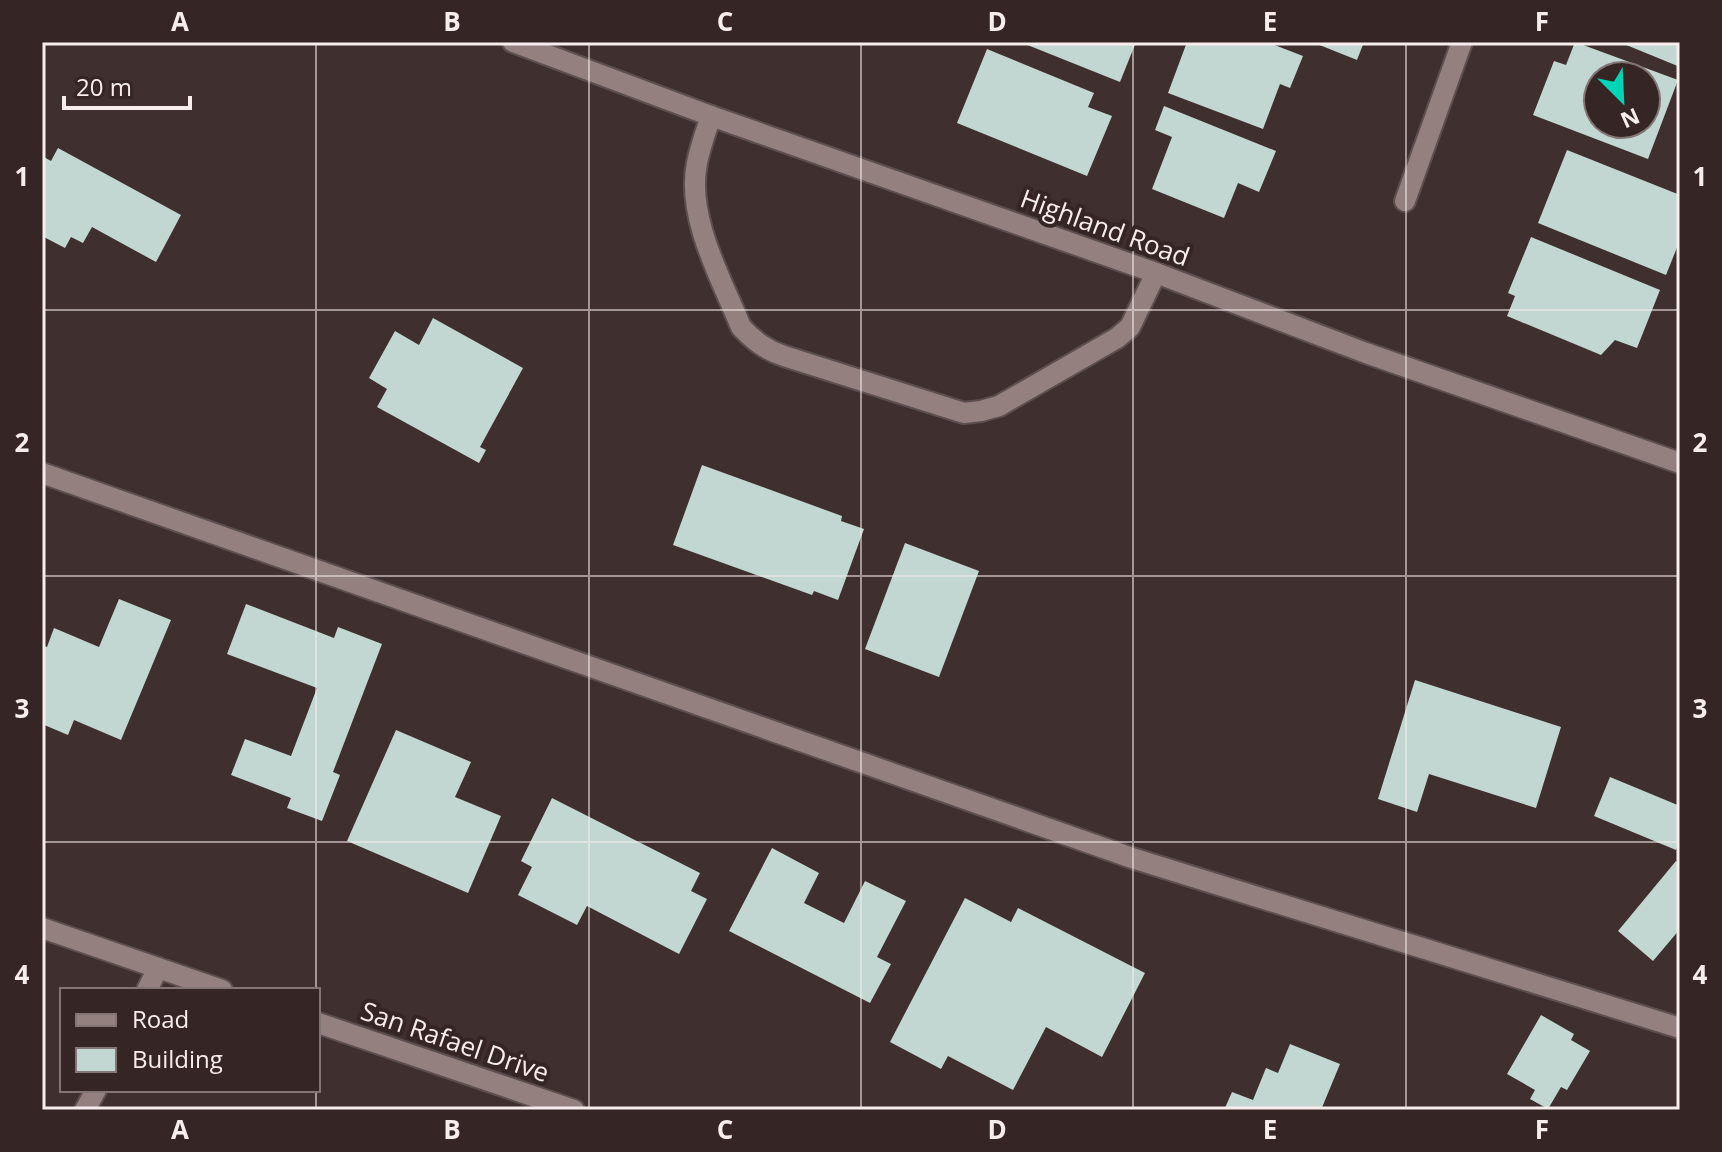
<svg xmlns="http://www.w3.org/2000/svg" width="1722" height="1152" font-family="'Open Sans',sans-serif">
<rect width="100%" height="100%" fill="#3f2f2f"/>
<g fill="#c2d7d1" fill-rule="evenodd">
<polygon points="1020,42 1136,42 1120,82"/>
<polygon points="1187,42 1267,42 1303,56 1290,88 1280,84 1263,129 1168,93"/>
<polygon points="1312,42 1364,42 1357,60"/>
<path d="M1575,42L1678,80L1648,159L1533,115L1554,61L1566,65ZM1598,76H1646V124H1598Z"/>
<polygon points="1619,42 1680,42 1680,67"/>
<polygon points="987,49 1094,93 1088,107 1112,116 1087,176 957,123"/>
<polygon points="1164,106 1276,151 1259,192 1238,183 1224,218 1152,189 1172,137 1155,130"/>
<polygon points="58,148 181,215 156,262 92,227 83,243 71,237 65,248 42,236 44,227 42,225 42,156 51,161"/>
<polygon points="1567,150 1680,195 1680,240 1666,275 1538,223"/>
<polygon points="1531,237 1660,290 1637,348 1615,340 1601,355 1507,316 1515,296 1508,293"/>
<polygon points="433,318 523,368 480,447 486,450 479,463 377,407 387,389 369,378 395,331 419,345"/>
<polygon points="702,465 842,516 841,521 864,529 838,600 814,591 812,595 673,545"/>
<polygon points="905,543 979,571 939,677 865,649"/>
<polygon points="119,599 171,620 121,740 74,720 68,735 42,724 42,645 47,647 54,628 99,647"/>
<polygon points="246,604 334,638 338,627 382,644 333,772 340,775 322,821 287,808 291,798 231,775 245,739 291,756 317,688 227,654"/>
<polygon points="1415,680 1561,727 1536,808 1429,774 1417,812 1378,799"/>
<polygon points="396,730 471,762 455,797 501,816 468,893 347,841"/>
<polygon points="1610,777 1680,806 1680,841 1676,850 1594,816"/>
<polygon points="552,798 700,873 691,891 707,899 679,954 587,906 577,925 518,895 532,867 521,861"/>
<polygon points="772,848 819,873 804,903 844,923 865,881 906,901 877,957 891,964 870,1003 729,931"/>
<polygon points="1676,861 1680,864 1680,929 1653,961 1618,931"/>
<polygon points="965,898 1011,922 1018,908 1145,973 1102,1057 1046,1027 1013,1090 948,1056 941,1069 890,1042"/>
<polygon points="1541,1015 1574,1034 1571,1040 1590,1051 1567,1090 1561,1087 1548,1109 1530,1099 1535,1090 1507,1074"/>
<polygon points="1290,1044 1340,1064 1321,1110 1224,1110 1232,1092 1253,1100 1266,1068 1278,1073"/>
</g>
<g fill="none" stroke-linecap="round" stroke-linejoin="round">
<defs>
<g id="minor">
<polyline points="513,42 711,116 1156,273 1366,353 1680,463"/>
<path d="M711,116C706,131 700,147 697,163C686,217 721,278 741,327C754,341 766,350 784,356L964,413L981,411L999,406L1117,338L1130,327L1156,273"/>
<polyline points="1405,201 1462,42"/>
<polyline points="42,473 1132,858 1680,1028"/>
<polyline points="42,928 222,990"/>
<polyline points="147,990 158,968"/>
<polyline points="318,1023 574,1110"/>
<polyline points="85,1110 96,1090"/>
</g>
</defs>
<use href="#minor" stroke="#5d4f4f" stroke-width="24"/>
<use href="#minor" stroke="#93807f" stroke-width="20"/>
</g>
<path fill="none" stroke="#f8eded" stroke-width="2" stroke-opacity="0.55" d="M316,42V990M589,42V1110M861,42V1110M1133,42V1110M1406,42V1110M42,310H1680M42,576H1680M42,842H1680M316,1090V1110"/>
<g text-anchor="middle" stroke-width="8" stroke-linejoin="round" paint-order="stroke">
<g font-size="26" fill="#f8eded" stroke="#352525">
<text transform="translate(1105 228) rotate(20)" y="9">Highland Road</text>
<text transform="translate(455 1042) rotate(19)" y="9">San Rafael Drive</text>
</g>
</g>
<rect width="1722" height="1152" fill="none" stroke="#352525" stroke-width="88"/>
<rect x="60" y="988" width="260" height="104" fill="#352525" stroke="#837575" stroke-width="2"/>
<rect x="76" y="1014" width="40" height="12" fill="#93807f" stroke="#837575" stroke-width="2"/>
<text x="132" y="1028" font-size="24" fill="#f8eded">Road</text>
<rect x="76" y="1048" width="40" height="24" fill="#c2d7d1" stroke="#837575" stroke-width="2"/>
<text x="132" y="1068" font-size="24" fill="#f8eded">Building</text>
<g transform="translate(1622 100) rotate(156)"><circle r="38" fill="#352525" stroke="#837575" stroke-width="2"/>
<path d="M0-6L14 30L0 20L-14 30Z" fill="#01d5b7"/>
<text y="-12" font-size="22" font-weight="bold" text-anchor="middle" fill="#f8eded">N</text>
</g>
<path d="M64 96v12h126v-12" fill="none" stroke="#f8eded" stroke-width="4"/>
<text x="76" y="96" font-size="24" fill="#f8eded" stroke="#352525" stroke-width="6" paint-order="stroke">20 m</text>
<rect x="44" y="44" width="1634" height="1064" fill="none" stroke="#f8eded" stroke-width="3"/>
<g font-size="26" text-anchor="middle" font-weight="bold" fill="#f8eded">
<text x="180" y="31">A</text>
<text x="452" y="31">B</text>
<text x="725" y="31">C</text>
<text x="997" y="31">D</text>
<text x="1270" y="31">E</text>
<text x="1542" y="31">F</text>
<text x="22" y="186">1</text>
<text x="1700" y="186">1</text>
<text x="22" y="452">2</text>
<text x="1700" y="452">2</text>
<text x="22" y="718">3</text>
<text x="1700" y="718">3</text>
<text x="22" y="984">4</text>
<text x="1700" y="984">4</text>
<text x="180" y="1139">A</text>
<text x="452" y="1139">B</text>
<text x="725" y="1139">C</text>
<text x="997" y="1139">D</text>
<text x="1270" y="1139">E</text>
<text x="1542" y="1139">F</text>
</g>
</svg>
